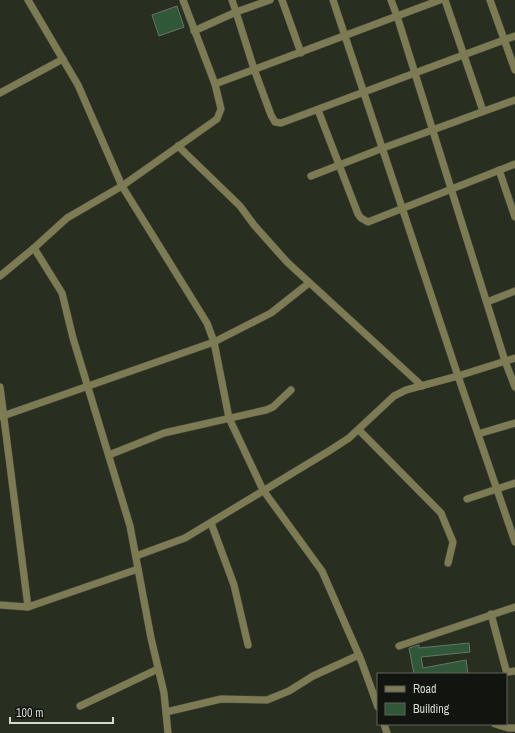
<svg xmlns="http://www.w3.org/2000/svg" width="515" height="733" font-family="'Archivo Narrow',sans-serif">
<rect width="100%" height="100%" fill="#282e20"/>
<g fill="#315739" stroke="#667568">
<polygon points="177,6 184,27 159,36 152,15"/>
<polygon points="469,643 470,652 421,657 423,668 466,660 468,674 414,674 409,648 419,645 419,648"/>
</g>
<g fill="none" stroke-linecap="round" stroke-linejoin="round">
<defs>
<g id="minor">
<polyline points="28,0 78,85 122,186 207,323 214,342 229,418 263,490 322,571 361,660 378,707"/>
<polyline points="270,0 236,12 254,69 271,115 275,122 281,123 415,73 515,36"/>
<polyline points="282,0 301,53"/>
<polyline points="333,0 458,376 515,542"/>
<polyline points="391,0 397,16 505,361 515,387"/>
<polyline points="445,0 483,111"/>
<polyline points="490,0 515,70"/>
<polyline points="194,31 236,12 232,0"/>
<polyline points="215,84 440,0"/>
<polyline points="0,93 63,59"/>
<polyline points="318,110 358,214 361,218 368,222 515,164"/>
<polyline points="178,146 240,206 254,225 287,262 422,386"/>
<polyline points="499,170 515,217"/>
<polyline points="311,176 383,148 515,100"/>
<polyline points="34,248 62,293 73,338 130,526 151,638 164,693 168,733"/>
<polyline points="0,276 34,248 67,218 122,186 217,119 221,109 215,84 183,0"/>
<polyline points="487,302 515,291"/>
<polyline points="0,387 28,607"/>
<polyline points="0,417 214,342 271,313 309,283"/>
<polyline points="359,430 441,513 453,542 448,563"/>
<polyline points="478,434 515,423"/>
<polyline points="109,455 164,433 266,410 273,407 291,390"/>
<polyline points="467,499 515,483"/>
<polyline points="211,523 234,585 248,645"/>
<polyline points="136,556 185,538 329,451 349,438 394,396 406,390 458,376 515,358"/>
<polyline points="0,605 28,607 138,569"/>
<polyline points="491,614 506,670 508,672 515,671"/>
<polyline points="399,646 515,607"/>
<polyline points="80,706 158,669"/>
<polyline points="166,712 221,699 267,700 289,691 313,676 359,655"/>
<polyline points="384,724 387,733"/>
<polyline points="495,724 508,728 515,728"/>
</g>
</defs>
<use href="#minor" stroke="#44493c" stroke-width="8"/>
<use href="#minor" stroke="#7d7b53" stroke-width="7"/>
</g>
<rect x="377" y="673" width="130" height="52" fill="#12150f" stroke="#60635c"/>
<rect x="385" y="686" width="20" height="6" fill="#7d7b53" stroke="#60635c"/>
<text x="413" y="693" font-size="12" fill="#d4d8cf">Road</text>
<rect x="385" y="703" width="20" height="12" fill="#315739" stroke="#60635c"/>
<text x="413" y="713" font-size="12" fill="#d4d8cf">Building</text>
<path d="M10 717v6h103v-6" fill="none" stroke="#d4d8cf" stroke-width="2"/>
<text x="16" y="717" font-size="12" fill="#d4d8cf" stroke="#12150f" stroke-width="3" paint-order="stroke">100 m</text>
</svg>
